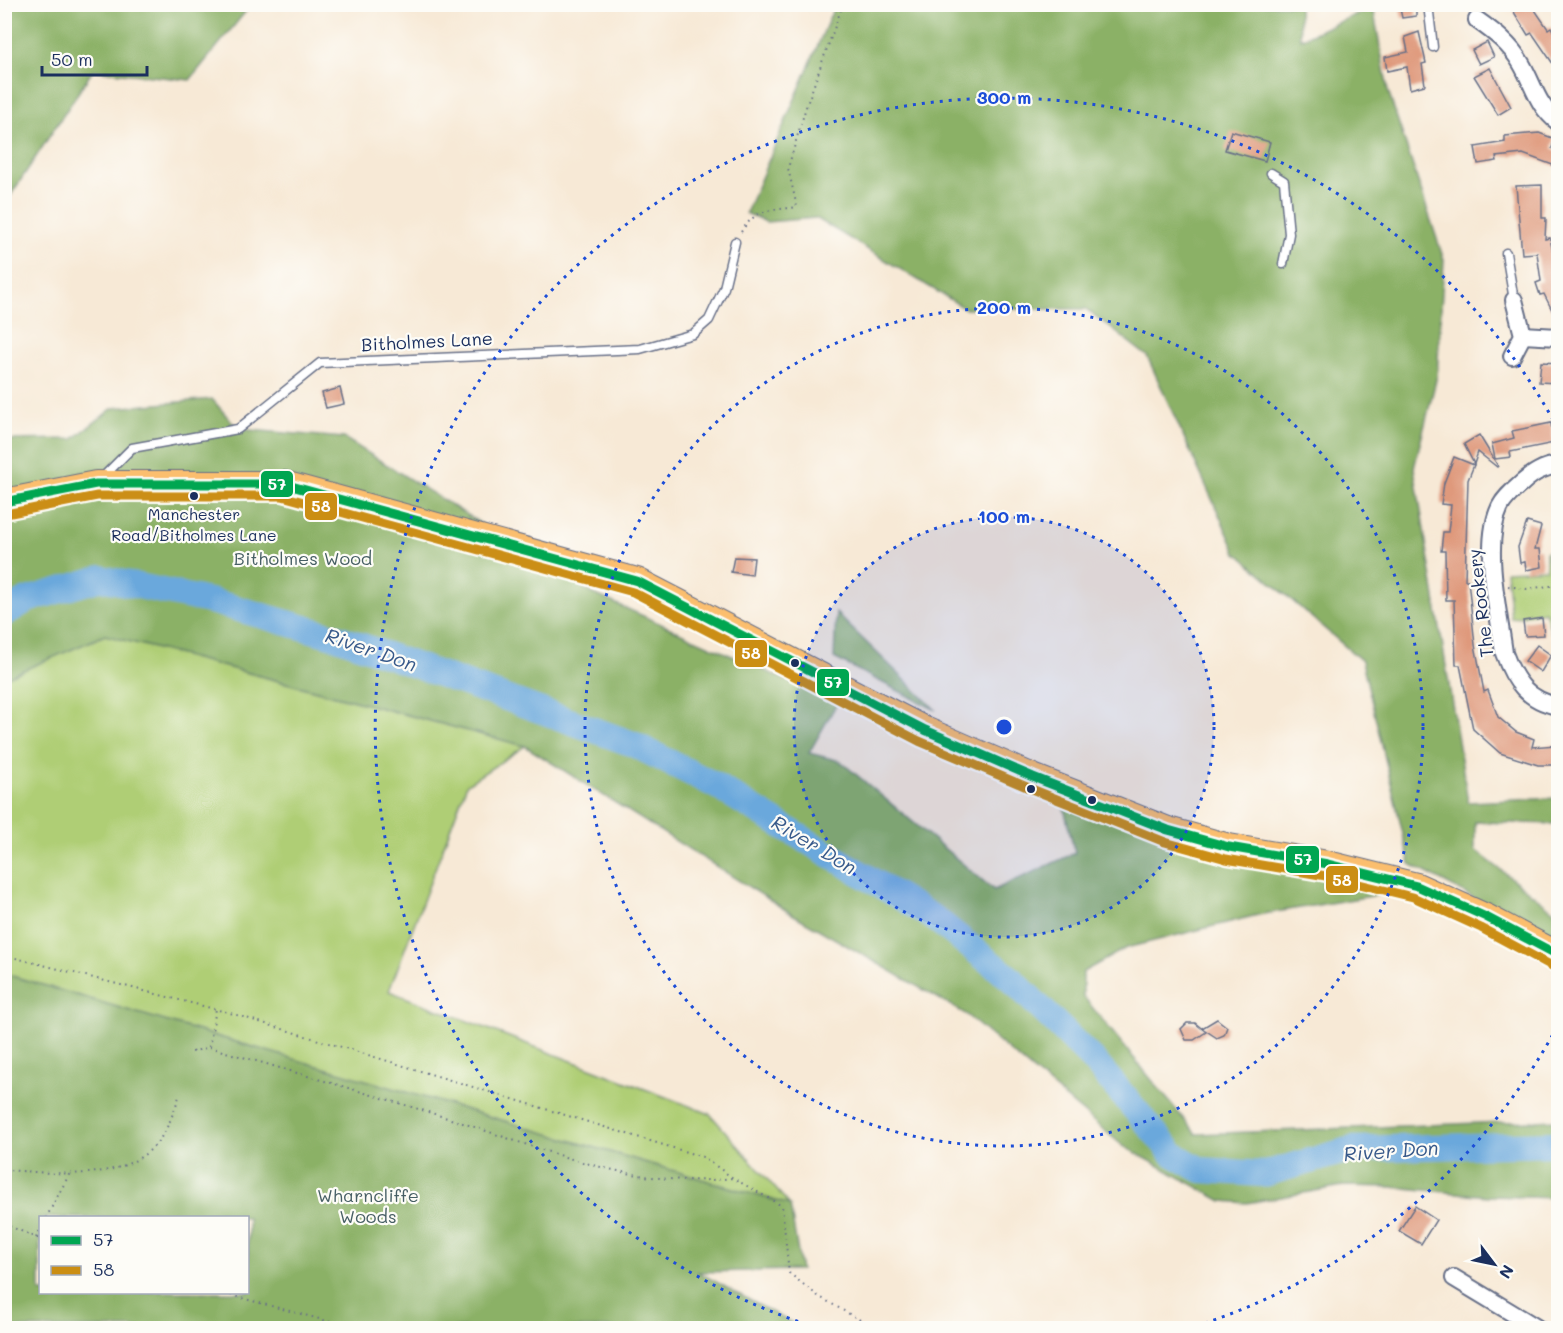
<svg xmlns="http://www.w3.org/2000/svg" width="1563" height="1333" font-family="Mali,sans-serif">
<rect width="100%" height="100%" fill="#fdfcf7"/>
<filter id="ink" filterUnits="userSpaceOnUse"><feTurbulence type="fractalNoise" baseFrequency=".0167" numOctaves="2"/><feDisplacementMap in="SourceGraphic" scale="12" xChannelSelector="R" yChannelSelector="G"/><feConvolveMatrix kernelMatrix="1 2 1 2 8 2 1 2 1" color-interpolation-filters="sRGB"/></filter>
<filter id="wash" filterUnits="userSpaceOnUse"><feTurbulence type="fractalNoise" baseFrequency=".008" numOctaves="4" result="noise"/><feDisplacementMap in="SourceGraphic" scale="24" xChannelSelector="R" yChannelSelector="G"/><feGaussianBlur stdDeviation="1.35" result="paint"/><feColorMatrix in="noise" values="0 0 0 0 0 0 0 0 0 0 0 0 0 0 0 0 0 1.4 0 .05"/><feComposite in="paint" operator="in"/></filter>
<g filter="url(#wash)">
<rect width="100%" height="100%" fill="#f7e9d6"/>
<g fill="#afce75" stroke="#657e6a" stroke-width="1.5">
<polygon points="1558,549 1558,633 1552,634 1545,611 1511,618 1506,571 1546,569 1546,552"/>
<polygon points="105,635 525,746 467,784 389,991 710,1114 790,1205 5,974 4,678"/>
</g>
<g fill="#8bb166" stroke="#537062" stroke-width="1.5" fill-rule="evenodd">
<polygon points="5,4 251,4 251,5 190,80 93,70 5,204"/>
<polygon points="835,5 1299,5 1300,39 1373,7 1388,91 1444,260 1437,376 1414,468 1468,802 1558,798 1558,824 1475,822 1475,850 1558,914 1558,943 1410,864 1362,661 1236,552 1147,356 1086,309 966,309 816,218 766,222 746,213"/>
<polygon points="212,399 238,429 344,438 592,593 837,703 809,753 840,761 994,890 1075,853 1062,800 1190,844 1384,894 1258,915 1126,948 1083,972 1083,996 1196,1134 1558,1120 1558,1198 1488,1196 1393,1187 1343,1186 1247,1203 1222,1201 1123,1146 964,1013 792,914 525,746 105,635 5,678 4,440 73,439 113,408"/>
<polygon points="836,613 936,710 834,658"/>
<path d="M5,974L790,1205L801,1270L698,1272L801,1328H5ZM40,1218H248V1292H40Z"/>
</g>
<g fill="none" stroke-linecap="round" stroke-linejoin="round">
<polyline stroke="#6aa8dc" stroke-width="26" points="4,614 27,600 101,578 214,602 340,638 633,744 713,784 934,918 1010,978 1093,1060 1173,1154 1201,1170 1264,1174 1352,1149 1558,1144"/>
</g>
<g id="blocks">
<g fill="#df997c">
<polygon points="1399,4 1416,4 1416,16 1402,18"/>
<polygon points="1509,4 1531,4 1548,29 1551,27 1558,40 1558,71 1532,33 1528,35"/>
<polygon points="1419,32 1426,63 1422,64 1425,85 1410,89 1407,67 1387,71 1385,57 1408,52 1405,37"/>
<polygon points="1487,42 1494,57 1479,64 1472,50"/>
<polygon points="1490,68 1511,107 1498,115 1474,76"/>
<polygon points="1231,131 1270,142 1265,161 1225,150"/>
<polygon points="1539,133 1555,139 1552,148 1558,151 1558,167 1523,154 1496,157 1497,161 1478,164 1475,147 1505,142 1505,136"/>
<polygon points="1542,185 1542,218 1546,218 1545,239 1550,238 1558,276 1558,322 1544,294 1540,295 1536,283 1541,281 1537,253 1522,254 1516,186"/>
<polygon points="1541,362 1558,363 1558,383 1539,382"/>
<polygon points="340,388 344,404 326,408 322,393"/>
<polygon points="1551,423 1554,443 1510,452 1511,457 1495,459 1492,444 1514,438 1512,431"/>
<polygon points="1479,435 1498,466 1497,467 1478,452 1474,464 1464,444"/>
<polygon points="1454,457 1474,465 1468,480 1465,580 1468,580 1475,645 1484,692 1488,690 1498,717 1516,732 1534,739 1532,747 1556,745 1558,765 1538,765 1500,753 1473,729 1460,665 1456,665 1454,600 1446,600 1445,551 1441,551 1443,532 1448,532 1451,505 1441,504 1444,483"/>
<polygon points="1527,522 1541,526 1535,549 1540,549 1542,567 1526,570 1525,562 1520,563 1518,547"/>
<polygon points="734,557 754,558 752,575 731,572"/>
<polygon points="1542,618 1544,635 1525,636 1523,621"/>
<polygon points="1537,645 1551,655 1541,672 1525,661"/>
<polygon points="1217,1019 1227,1027 1224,1035 1217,1038 1202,1028"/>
<polygon points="1187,1023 1195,1023 1206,1032 1194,1040 1186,1040 1181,1029"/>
<polygon points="1415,1206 1436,1220 1421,1244 1399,1231"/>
</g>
</g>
</g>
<g filter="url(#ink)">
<use href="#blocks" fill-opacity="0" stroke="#687088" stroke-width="1.5"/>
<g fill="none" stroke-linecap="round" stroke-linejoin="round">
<defs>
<g id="service">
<polyline points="1428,4 1433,47"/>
<polyline points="1271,173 1284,181 1289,234 1283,264"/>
<polyline points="1506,253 1514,300"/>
<polyline points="101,479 132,448 238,429 320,363 640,349 693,334 709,320 724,288 735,242"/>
</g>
<g id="minor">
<path d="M1477,20C1494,32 1510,44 1521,63C1534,85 1537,106 1558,122"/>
<polyline points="1523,335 1558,337"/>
<polyline points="1512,356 1523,335 1514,300"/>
<path d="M1558,465C1543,467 1533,473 1522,483C1514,490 1505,497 1500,507C1482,544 1499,613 1504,653C1514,681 1528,701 1558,706"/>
<polyline points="1454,1278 1537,1328"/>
</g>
<polyline id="primary" points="4,502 96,484 284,484 637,581 925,730 1033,777 1168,830 1229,847 1328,864 1417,886 1486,917 1558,955"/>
</defs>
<use href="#service" stroke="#687088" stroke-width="11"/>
<use href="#minor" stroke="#687088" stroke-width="20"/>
<use href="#primary" stroke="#687088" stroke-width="28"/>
<g stroke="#687088" stroke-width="2" stroke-dasharray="1.5 4.5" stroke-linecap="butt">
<path d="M741,232C757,207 770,211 797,207L788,168L806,107L843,4"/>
<polyline points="1508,586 1526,589 1558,585"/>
<polyline points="4,955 230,1013 703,1157 733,1178 782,1206 789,1273 818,1296 874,1328"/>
<polyline points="209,1047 216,1009"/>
<path d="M192,1052L209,1047C286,1070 364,1092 441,1116C534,1145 634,1191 733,1178"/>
<path d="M4,1170C53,1172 119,1185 156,1144C168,1130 174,1111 180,1094"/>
<polyline points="46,1218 70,1173"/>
<polyline points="4,1224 40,1239"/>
<polyline points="36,1238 40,1229"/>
<polyline points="219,1292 353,1328"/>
</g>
<use href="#service" stroke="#fff" stroke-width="8"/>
<use href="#minor" stroke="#fff" stroke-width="16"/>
<use href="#primary" stroke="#fbbe6e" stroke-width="26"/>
<defs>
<polyline id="bus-1" points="4,502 96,484 284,484 637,581 925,730 1033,777 1168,830 1229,847 1328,864 1417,886 1486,917 1558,955"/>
<polyline id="bus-2" points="6,514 97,496 282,496 633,592 919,741 1029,788 1165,842 1226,859 1326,876 1413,897 1481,928 1552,966"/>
</defs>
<use href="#bus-1" stroke="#fdfcf7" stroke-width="14"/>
<use href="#bus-2" stroke="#fdfcf7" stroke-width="14"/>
<use href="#bus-1" stroke="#00a651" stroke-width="9"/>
<use href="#bus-2" stroke="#cb8e13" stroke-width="9"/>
</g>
</g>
<circle cx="1004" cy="727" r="210" fill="#1d4ed8" fill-opacity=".12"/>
<g fill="none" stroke="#1d4ed8" stroke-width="3" stroke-dasharray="3 6">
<circle cx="1004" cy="727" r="210"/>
<circle cx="1004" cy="727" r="419"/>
<path d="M1557 1027A629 629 0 0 1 1193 1327M815 1327A629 629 0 1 1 1557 427"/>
</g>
<g fill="#1b2f5e" stroke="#fdfcf7" stroke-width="2">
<circle cx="194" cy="496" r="5"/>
<circle cx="795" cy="663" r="5"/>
<circle cx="1031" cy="789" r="5"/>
<circle cx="1092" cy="800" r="5"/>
</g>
<g text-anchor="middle" stroke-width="4.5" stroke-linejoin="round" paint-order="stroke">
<g font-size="16" fill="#1b2f5e" stroke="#fdfcf7">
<text x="194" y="520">Manchester<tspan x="194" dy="21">Road/Bitholmes Lane</tspan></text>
</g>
<g font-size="18" fill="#1b2f5e" stroke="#fdfcf7">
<text transform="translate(427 342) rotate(-3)" y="6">Bitholmes Lane</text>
<text transform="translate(1481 603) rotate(-97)" y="6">The Rookery</text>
</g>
<g font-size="18" fill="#475f65" stroke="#fdfcf7">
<text x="303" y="565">Bitholmes Wood</text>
<text x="368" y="1202">Wharncliffe<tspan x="368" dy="21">Woods</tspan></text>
</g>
<g font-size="20" font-style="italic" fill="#37598a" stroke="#fdfcf7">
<text transform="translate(371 650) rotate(19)" y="7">River Don</text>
<text transform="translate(814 845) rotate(31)" y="7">River Don</text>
<text transform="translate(1391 1151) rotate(-4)" y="7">River Don</text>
</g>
</g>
<circle cx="1004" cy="727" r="9" fill="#1d4ed8" stroke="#fdfcf7" stroke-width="3"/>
<g font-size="18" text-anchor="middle" font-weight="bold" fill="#1d4ed8" stroke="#fdfcf7" stroke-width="4.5" stroke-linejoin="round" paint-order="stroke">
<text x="1004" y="104">300 m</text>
<text x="1004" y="314">200 m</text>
<text x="1004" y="523">100 m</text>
</g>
<g stroke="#fdfcf7" stroke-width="2">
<rect x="260" y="470" width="34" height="28" rx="6" fill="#00a651"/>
<rect x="304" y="492" width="34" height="29" rx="6" fill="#cb8e13"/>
<rect x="734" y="639" width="34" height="29" rx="6" fill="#cb8e13"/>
<rect x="816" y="668" width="34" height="29" rx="6" fill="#00a651"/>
<rect x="1285" y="845" width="35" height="29" rx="6" fill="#00a651"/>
<rect x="1325" y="865" width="34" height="29" rx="6" fill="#cb8e13"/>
</g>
<g font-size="16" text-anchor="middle" font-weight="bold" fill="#fff">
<text x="277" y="490">57</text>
<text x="321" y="512">58</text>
<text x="751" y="659">58</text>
<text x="833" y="688">57</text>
<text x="1303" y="865">57</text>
<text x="1342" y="886">58</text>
</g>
<rect width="1563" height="1333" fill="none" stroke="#fdfcf7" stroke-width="24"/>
<rect x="39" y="1216" width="210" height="78" fill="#fdfcf7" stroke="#a3aaba" stroke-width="1.5"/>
<rect x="51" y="1236" width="30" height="9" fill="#00a651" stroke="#a3aaba" stroke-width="1.5"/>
<text x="93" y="1246" font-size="18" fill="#1b2f5e">57</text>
<rect x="51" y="1266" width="30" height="9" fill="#cb8e13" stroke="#a3aaba" stroke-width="1.5"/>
<text x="93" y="1276" font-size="18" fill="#1b2f5e">58</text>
<g transform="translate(1494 1264) rotate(122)" stroke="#fdfcf7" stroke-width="4.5" paint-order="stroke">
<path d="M0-4.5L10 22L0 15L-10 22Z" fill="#1b2f5e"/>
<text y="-9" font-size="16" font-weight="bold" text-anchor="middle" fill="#1b2f5e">N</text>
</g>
<path d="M42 66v9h105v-9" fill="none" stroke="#1b2f5e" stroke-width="3"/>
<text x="51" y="66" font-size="18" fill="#1b2f5e" stroke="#fdfcf7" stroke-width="4.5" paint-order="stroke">50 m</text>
</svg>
